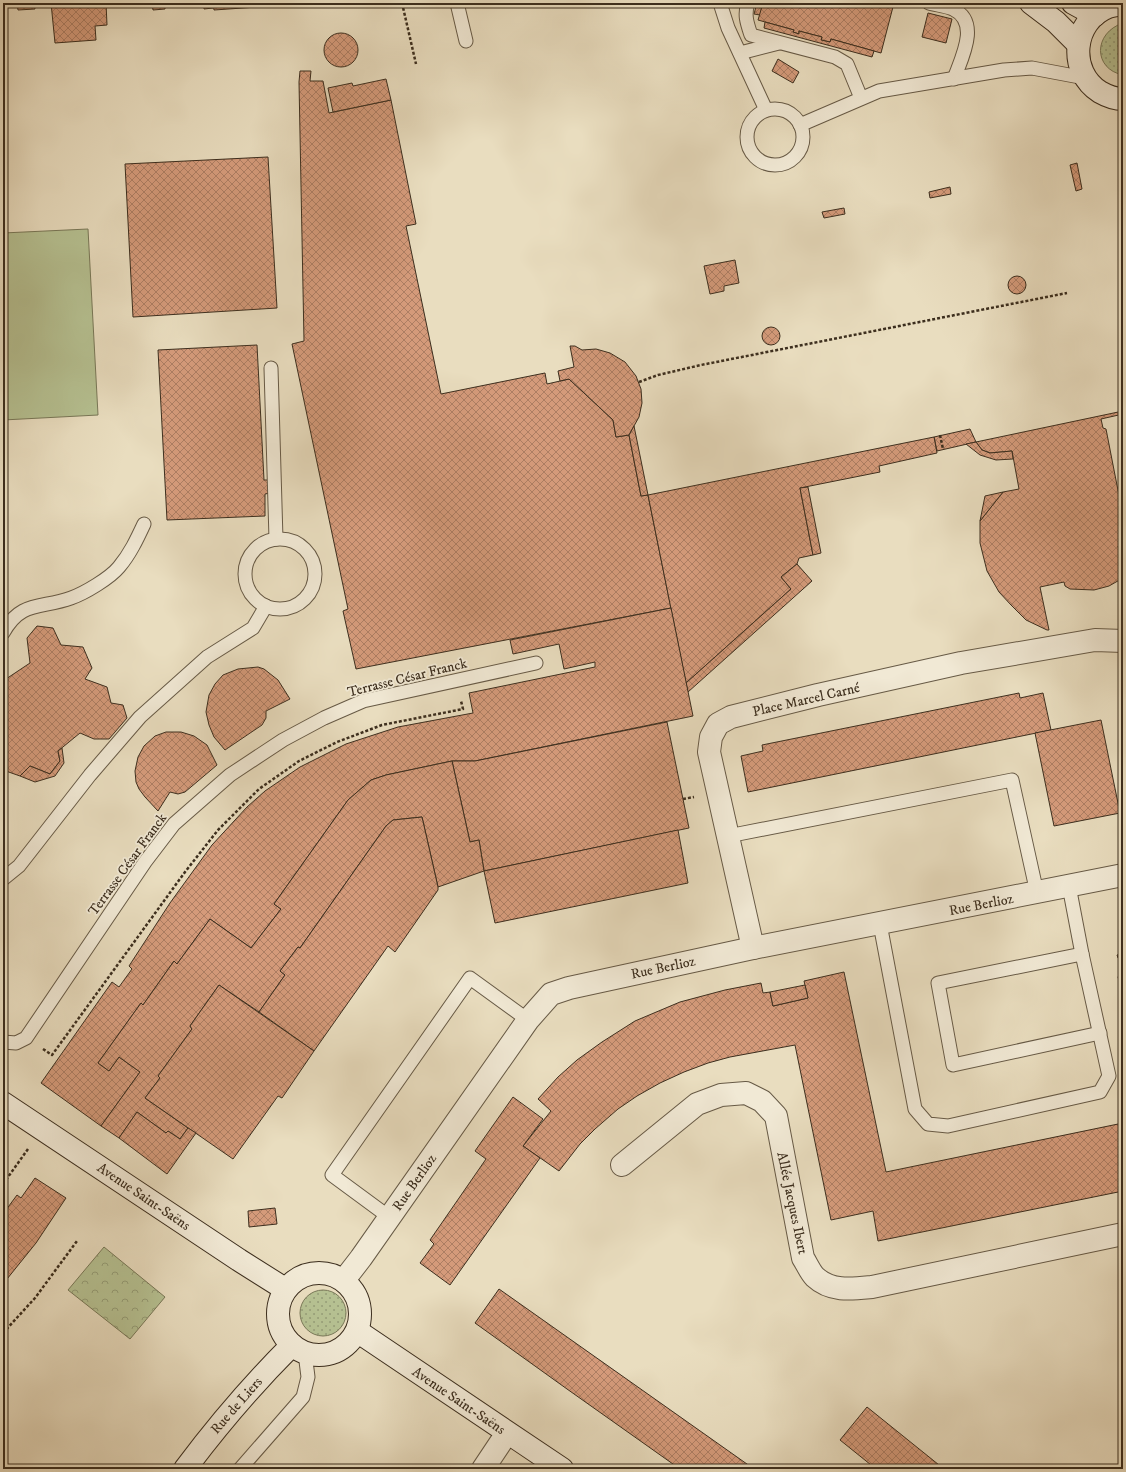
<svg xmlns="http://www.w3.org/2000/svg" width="1126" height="1472" font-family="'IM FELL DW Pica',serif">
<defs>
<pattern id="grass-dots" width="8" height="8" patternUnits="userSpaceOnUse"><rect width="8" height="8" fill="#b6c192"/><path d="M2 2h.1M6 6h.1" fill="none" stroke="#959d77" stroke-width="1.8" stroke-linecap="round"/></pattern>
<pattern id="park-crowns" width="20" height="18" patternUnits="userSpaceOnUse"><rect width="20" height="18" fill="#b6c192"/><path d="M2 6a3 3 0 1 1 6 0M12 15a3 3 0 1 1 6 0" fill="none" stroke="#959d77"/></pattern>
<pattern id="building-cross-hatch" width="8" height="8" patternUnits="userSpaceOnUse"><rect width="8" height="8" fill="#d49a7a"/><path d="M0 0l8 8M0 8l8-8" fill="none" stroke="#ad7e63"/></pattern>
</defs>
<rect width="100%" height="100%" fill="#e9ddbf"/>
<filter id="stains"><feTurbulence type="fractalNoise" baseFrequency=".005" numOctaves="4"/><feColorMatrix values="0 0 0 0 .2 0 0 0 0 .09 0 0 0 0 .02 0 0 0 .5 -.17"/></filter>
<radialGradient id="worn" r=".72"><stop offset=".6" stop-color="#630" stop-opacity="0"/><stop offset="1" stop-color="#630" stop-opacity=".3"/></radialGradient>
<g fill="url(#grass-dots)" stroke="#797858">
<path d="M1123,23V75C1093,69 1093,33 1123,23Z"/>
<circle cx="323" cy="1313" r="23"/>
</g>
<polygon fill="url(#park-crowns)" stroke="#797858" points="104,1247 165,1297 130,1339 68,1290"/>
<polygon fill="#b6c192" stroke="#797858" points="88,229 98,415 3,420 3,233"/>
<g fill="url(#building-cross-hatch)" stroke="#3c2e1e">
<polygon points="17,3 34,3 35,9 18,10"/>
<polygon points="51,3 106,3 107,25 95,26 96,40 55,43"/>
<polygon points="152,3 165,3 165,9 153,10"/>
<polygon points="204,3 213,3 213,8 204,9"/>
<polygon points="213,3 257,3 257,7 214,10"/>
<polygon points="506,3 517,3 517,4 506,5"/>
<polygon points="757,3 763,3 760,15 754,14"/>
<polygon points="763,3 894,3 881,53 831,39 830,42 821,40 822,37 799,31 799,34 793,32 794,30 758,20"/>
<polygon points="928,13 952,19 946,43 922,37"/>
<polygon points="765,22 794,30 793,32 799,34 799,31 822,37 821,40 830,42 831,39 874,51 872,57 764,28"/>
<circle cx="341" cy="50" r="17"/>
<polygon points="778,59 799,72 793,83 772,71"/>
<polygon points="300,71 311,71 310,81 323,81 329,113 391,100 416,224 406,226 441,394 545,373 547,384 569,379 613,420 616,437 629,435 641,496 648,495 671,608 356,669 343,611 348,609 292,344 304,341 299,82"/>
<polygon points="386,79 391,100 333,112 328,88 352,83 353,86"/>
<polygon points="268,157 277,308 133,317 125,164"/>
<polygon points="1077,163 1082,189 1076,191 1070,165"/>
<polygon points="950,187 951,194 930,198 929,192"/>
<polygon points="844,208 845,214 824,218 822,212"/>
<polygon points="735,260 739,283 724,286 724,291 710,294 704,266"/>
<circle cx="1017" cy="285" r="9"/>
<circle cx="771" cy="336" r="9"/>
<polygon points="257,345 264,480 269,480 270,493 265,494 265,516 167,520 158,350"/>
<polygon points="570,346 575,346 582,350 596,349 610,353 625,362 636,376 641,389 642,403 639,417 629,435 616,437 613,420 569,379 560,381 558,371 574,367"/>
<polygon points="1123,411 1123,414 1101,419 1103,428 1106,429 1123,516 1123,545 1118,546 1123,569 1123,578 1109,586 1094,590 1070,589 1065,586 1064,582 1040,587 1049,630 1047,630 1026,620 1011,605 999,592 987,571 980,543 980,521 1003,492 1019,489 1012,451 990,453 982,450 976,442"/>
<polygon points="634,426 648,495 641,496 629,435"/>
<polygon points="970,429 976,442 937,451 934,437"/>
<polygon points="934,437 937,453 879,466 880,472 800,488 813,555 799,558 797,564 781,577 791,589 686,683 648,495"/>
<polygon points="976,442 982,450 990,453 1012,451 1013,459 996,460 980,455 966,444"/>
<polygon points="808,487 821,553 813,555 800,488"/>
<polygon points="1003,492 980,521 985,496"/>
<polygon points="797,564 812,581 688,692 686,683 791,589 781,577"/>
<polygon points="671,608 693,716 475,761 452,761 386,775 371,780 348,800 274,904 281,909 251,948 210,919 177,964 174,961 143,1005 141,1003 98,1063 109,1071 119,1057 140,1072 101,1126 41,1083 112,982 119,987 132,969 129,966 170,903 212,845 247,807 265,791 300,767 346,744 398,727 473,713 469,693 595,667 595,662 564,669 559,644 513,654 510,640"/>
<polygon points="37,626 53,628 61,645 83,647 92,668 85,679 107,687 111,703 123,705 127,718 109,739 94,739 80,733 58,751 60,761 50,774 30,766 20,776 3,770 3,681 30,663 27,638"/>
<polygon points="258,667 264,669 278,680 290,699 266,711 266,718 262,725 225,750 214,737 209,725 206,712 209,695 215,684 223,675 238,669"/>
<polygon points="1019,693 1020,698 1043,693 1051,730 748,792 741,756 763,751 762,745"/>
<polygon points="1101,720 1120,813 1054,826 1035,733"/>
<polygon points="667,722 689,828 484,871 479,840 470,842 452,761 475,761"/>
<polygon points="166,732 181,732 194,736 207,745 217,765 185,792 178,794 170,792 158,811 145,797 139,789 136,782 135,771 138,757 144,746 155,736"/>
<polygon points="62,748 64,763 55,776 35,782 20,776 30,766 50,774 60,761 58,751"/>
<polygon points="452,761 470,842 479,840 484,871 438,887 422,817 393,820 386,826 300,948 298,947 280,971 285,975 259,1012 219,985 190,1026 192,1029 158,1076 160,1078 145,1098 188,1128 180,1139 168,1131 166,1133 137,1112 119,1138 101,1126 140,1072 119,1057 109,1071 98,1063 141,1003 143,1005 174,961 177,964 210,919 251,948 281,909 274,904 348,800 371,780 386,775"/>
<polygon points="422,817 438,887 438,890 395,952 388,946 314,1051 259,1012 285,975 280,971 298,947 300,948 386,826 393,820"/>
<polygon points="678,830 688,883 495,923 484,871"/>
<polygon points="1123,948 1123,967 1120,968 1119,963 1123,962 1122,958 1118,958 1117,955 1121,954 1121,951"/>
<polygon points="844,972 886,1172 1123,1123 1123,1191 878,1241 873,1211 831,1220 795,1045 730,1057 708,1063 684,1072 660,1083 637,1096 618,1109 595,1129 580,1144 559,1171 523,1146 551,1111 538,1099 558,1077 577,1060 602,1042 635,1021 680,1002 725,990 761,983 763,993 770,992 773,1006 808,998 804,981"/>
<polygon points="1123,973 1123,986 1120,984 1118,977 1120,974"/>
<polygon points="219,985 314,1051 282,1098 278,1096 233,1159 145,1098 160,1078 158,1076 192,1029 190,1026"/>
<polygon points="805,985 808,998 773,1006 770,992"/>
<polygon points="513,1097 543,1119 523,1146 540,1158 450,1285 420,1263 434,1244 430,1240 486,1159 475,1151"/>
<polygon points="137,1112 166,1133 168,1131 180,1139 188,1128 196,1133 167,1174 119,1138"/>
<polygon points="35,1178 66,1198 36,1243 3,1284 3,1214 17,1195 21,1198"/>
<polygon points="275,1208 277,1224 249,1227 248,1211"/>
<polygon points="499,1289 754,1469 680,1469 567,1389 475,1323"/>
<polygon points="867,1407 944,1469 876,1469 840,1440"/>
</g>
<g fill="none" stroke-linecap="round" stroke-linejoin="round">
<defs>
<g id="lane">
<polyline points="457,3 466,41"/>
<polyline points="720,3 728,28 766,110"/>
<path d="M748,3C744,15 747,23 751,35L835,57L847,64L861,98"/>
<path d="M929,3C936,5 946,6 953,9C981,22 961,59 954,79"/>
<polyline points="740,53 779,43"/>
<circle cx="775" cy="137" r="28"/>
<polyline points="800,125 879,91 1004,70 1032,68 1085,78"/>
<polyline points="271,368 276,539"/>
<circle cx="280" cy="574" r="35"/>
<path d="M3,633C21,600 41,609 71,598C85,593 110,578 119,567C130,554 137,539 144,524"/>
<polyline points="728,836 1012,780 1037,893"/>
<polyline points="3,879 19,866 90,775 140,717 207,657 253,628 266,606"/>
<polyline points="880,924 915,1109 928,1124 948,1126 1100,1092 1109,1076 1082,954 1069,886"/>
<polyline points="1082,954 938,983 953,1065 1100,1033"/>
<polyline points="3,1042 16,1043 26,1038 145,862 174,824 230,775 283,740 324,718 363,701 536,663"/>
<polyline points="389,1217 332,1175 470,978 528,1020"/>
<polyline points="240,1469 303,1397 308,1377 305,1353"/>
</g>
<g id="street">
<polyline points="753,948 709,752 711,737 718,724 731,717 818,695 961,663 1095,640 1123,641"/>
<path d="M622,1165L697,1104L721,1095L746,1093L762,1101L776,1116L803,1258C807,1264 810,1272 815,1277C831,1292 852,1289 872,1287L1123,1234"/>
<polyline points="344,1280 361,1258 528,1020 551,994 569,988 753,948 1123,875"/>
<polyline points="483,1469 507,1433"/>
</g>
<g id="secondary">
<polyline points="1031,3 1056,22 1078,44"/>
<polyline points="1073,3 1095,15"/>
<path d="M1123,4C1118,5 1112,6 1108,7C1072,21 1068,72 1100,92C1107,96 1115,99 1123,99"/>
<polyline points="3,1103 239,1260 285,1289"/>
<circle cx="319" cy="1314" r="41"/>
<polyline points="357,1331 562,1469"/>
<path d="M185,1469C218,1425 253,1384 292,1345"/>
</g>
</defs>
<use href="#lane" stroke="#675a46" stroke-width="15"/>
<use href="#street" stroke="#675a46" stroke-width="24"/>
<use href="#secondary" stroke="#3c2e1e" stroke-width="24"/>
<g stroke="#3c2e1e" stroke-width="2.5" stroke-dasharray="3 2" stroke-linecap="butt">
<polyline points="402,3 416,64"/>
<polyline points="639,382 658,375 701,365 1067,293"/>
<polyline points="940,435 943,449"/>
<polyline points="683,799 694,797"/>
<polyline points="43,1049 52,1055 185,872 218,830 259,789 299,761 337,742 382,725 463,709 461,701"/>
<polyline points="3,1184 28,1149"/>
<polyline points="3,1333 35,1298 77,1241"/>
<polyline points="3,1463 8,1469"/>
</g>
<use href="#lane" stroke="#f1e9d5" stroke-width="13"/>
<use href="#street" stroke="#f1e9d5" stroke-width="22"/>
<use href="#secondary" stroke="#f1e9d5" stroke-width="22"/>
</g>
<g text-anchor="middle" stroke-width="3.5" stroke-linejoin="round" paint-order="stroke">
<g font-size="14" fill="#3c2e1e" stroke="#f1e9d5">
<text transform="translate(407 677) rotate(-14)" y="5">Terrasse César Franck</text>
<text transform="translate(806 699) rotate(-13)" y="5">Place Marcel Carné</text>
<text transform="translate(127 864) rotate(-54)" y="5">Terrasse César Franck</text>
<text transform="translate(981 904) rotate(-11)" y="5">Rue Berlioz</text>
<text transform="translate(663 967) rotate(-12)" y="5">Rue Berlioz</text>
<text transform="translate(414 1182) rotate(-55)" y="5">Rue Berlioz</text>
<text transform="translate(144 1196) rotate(34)" y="5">Avenue Saint-Saëns</text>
<text transform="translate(793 1203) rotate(78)" y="5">Allée Jacques Ibert</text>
<text transform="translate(459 1400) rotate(34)" y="5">Avenue Saint-Saëns</text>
<text transform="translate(236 1405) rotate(-49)" y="5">Rue de Liers</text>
</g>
</g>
<rect width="1126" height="1472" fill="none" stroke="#e9ddbf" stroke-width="16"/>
<rect x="4" y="4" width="1118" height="1464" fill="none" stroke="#3c2e1e" stroke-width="2"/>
<rect x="8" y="8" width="1110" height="1456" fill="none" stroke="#3c2e1e"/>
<rect width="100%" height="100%" filter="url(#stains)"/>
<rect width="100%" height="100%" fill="url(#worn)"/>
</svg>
